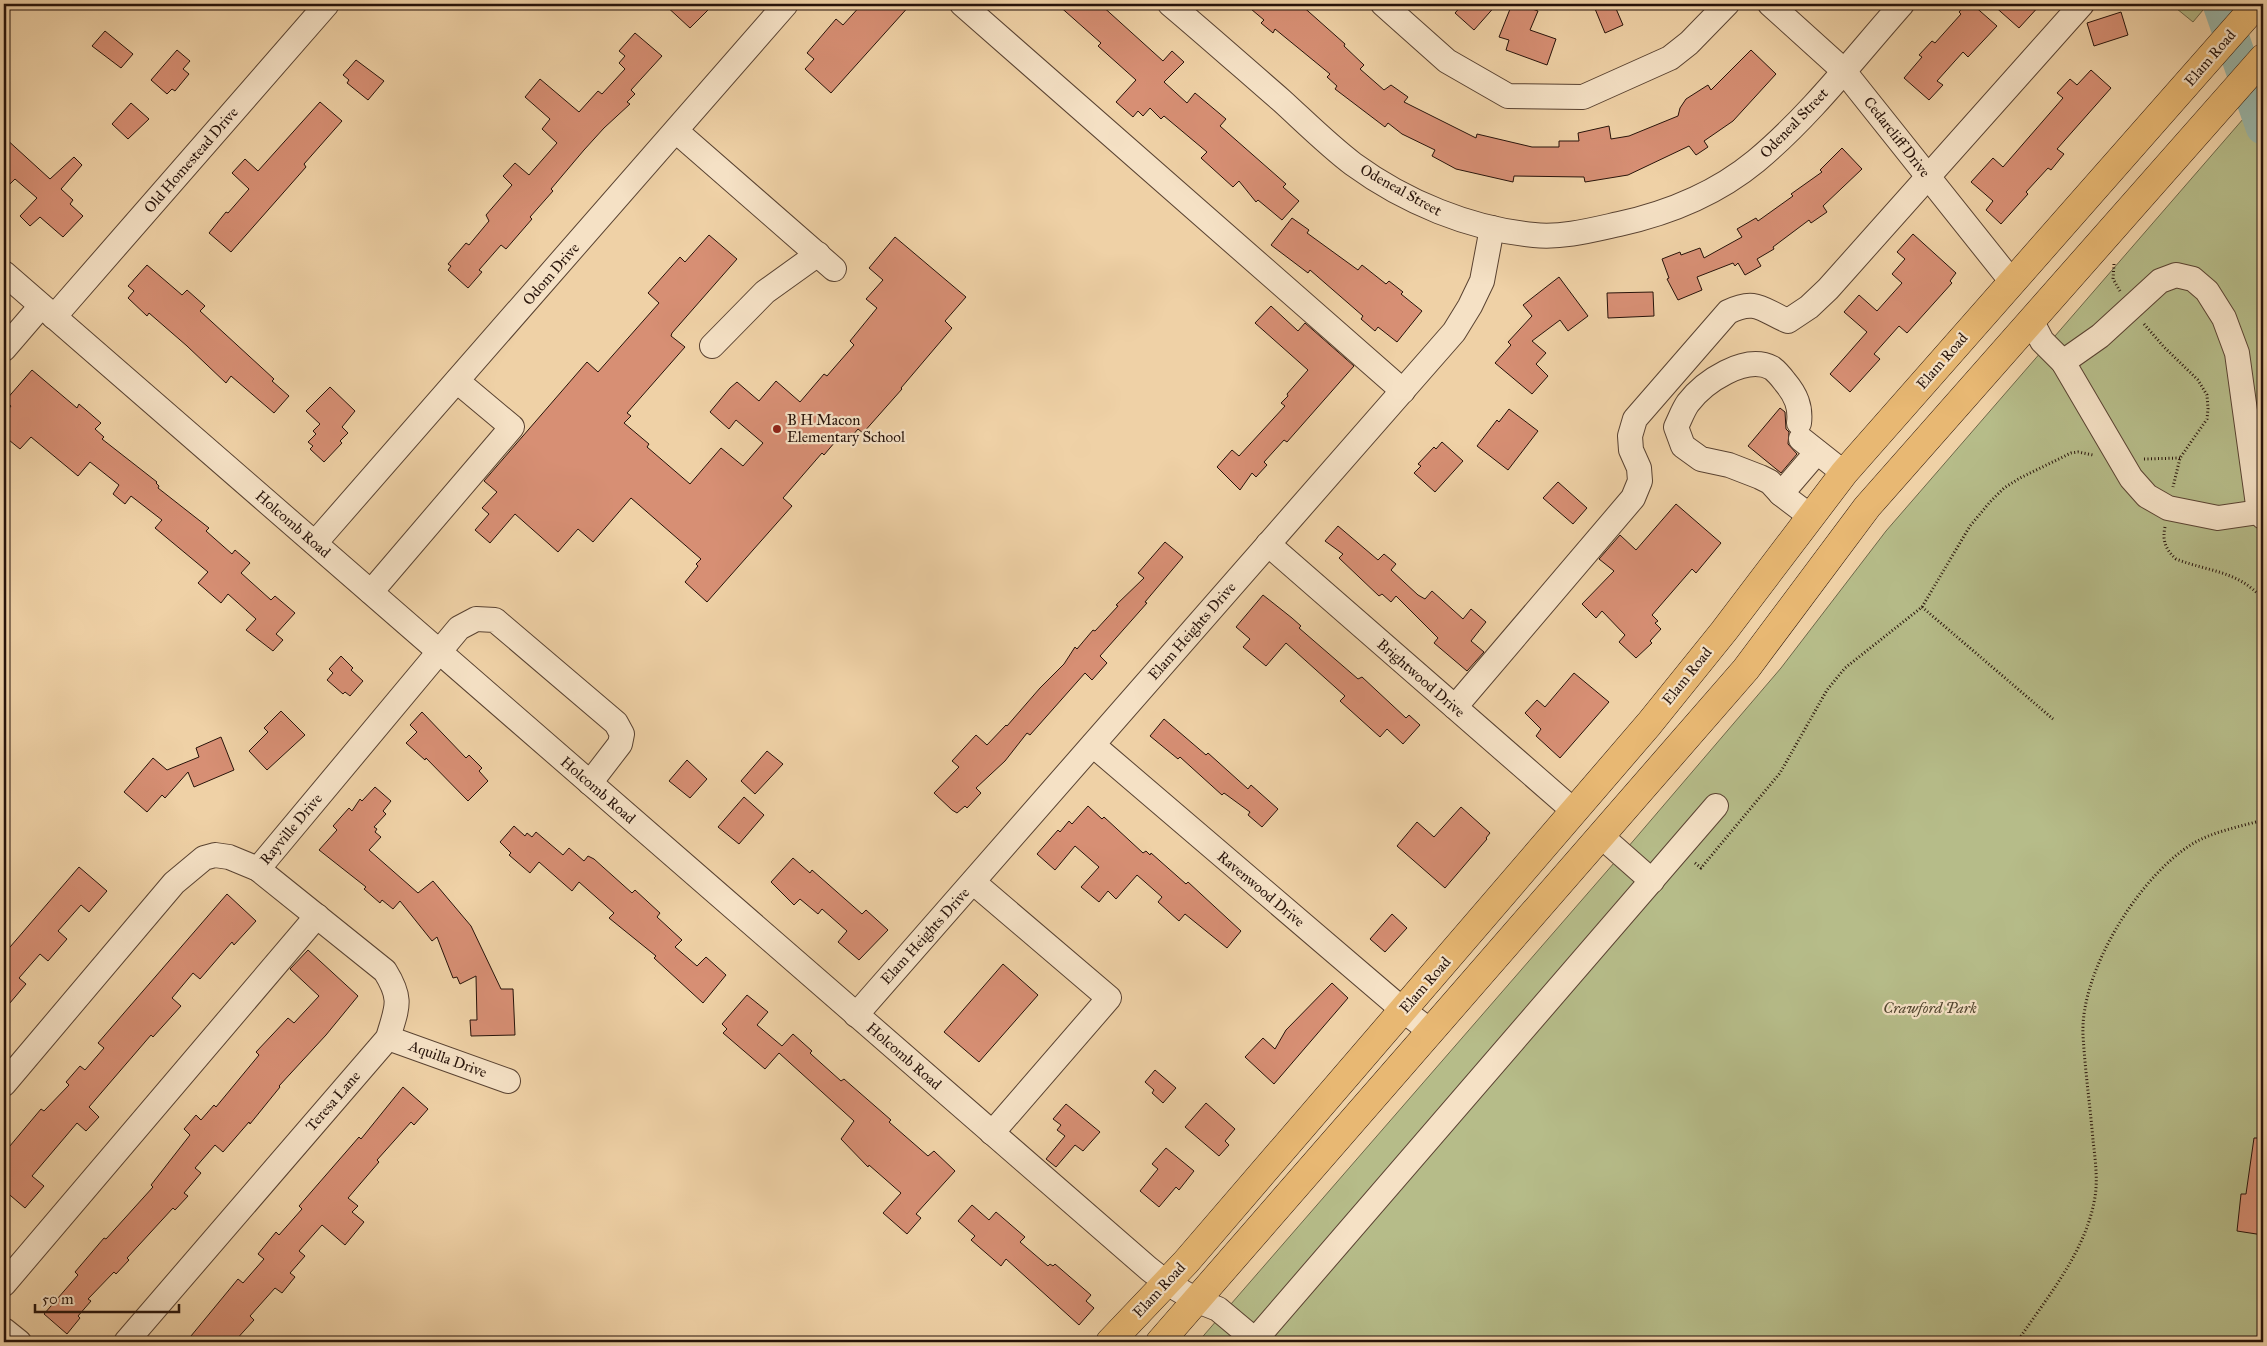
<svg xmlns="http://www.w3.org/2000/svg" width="2267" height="1346" font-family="'IM FELL Great Primer',serif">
<rect width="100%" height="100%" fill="#efd1a6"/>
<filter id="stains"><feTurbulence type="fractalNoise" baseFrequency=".004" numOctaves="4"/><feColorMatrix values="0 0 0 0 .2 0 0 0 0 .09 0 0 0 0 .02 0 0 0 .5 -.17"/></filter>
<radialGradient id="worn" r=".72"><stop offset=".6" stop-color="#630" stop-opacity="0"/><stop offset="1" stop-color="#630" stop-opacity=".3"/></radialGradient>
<g fill="#b6bc89" stroke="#6e684a">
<polygon points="2171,4 2208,4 2193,22"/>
<polygon points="2263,96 2263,1342 1198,1342 1634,840 1781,668 1886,531"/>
</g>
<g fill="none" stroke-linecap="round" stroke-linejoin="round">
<polyline stroke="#9ab7aa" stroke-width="35" points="2220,4 2263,127"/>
</g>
<g fill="#d78f74" stroke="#27130a">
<polygon points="664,4 714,4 690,28"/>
<polygon points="862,4 911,4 831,93 805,69 814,59 807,53 836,19 843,25"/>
<polygon points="1057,4 1100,4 1163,61 1172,51 1184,62 1164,82 1187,103 1195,93 1226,119 1220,126 1286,184 1283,187 1299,201 1282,220 1258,200 1256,202 1239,181 1233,187 1201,158 1207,152 1164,116 1161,119 1150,108 1143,116 1138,111 1133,117 1116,102 1136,80 1098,46 1101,43"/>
<polygon points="1245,4 1300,4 1345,44 1344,46 1364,65 1360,69 1384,90 1391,85 1408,97 1404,102 1476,138 1477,134 1532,147 1559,147 1559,141 1579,141 1578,133 1609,126 1611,139 1629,136 1678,116 1680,108 1686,99 1708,85 1711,90 1751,50 1776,74 1733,121 1704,141 1708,147 1696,155 1689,146 1628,175 1585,182 1584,177 1514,176 1513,182 1456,169 1432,156 1435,150 1402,134 1388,123 1385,127 1335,89 1337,86 1327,77 1330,74 1275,29 1273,33 1261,23 1264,20"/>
<polygon points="1463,4 1497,4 1474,30 1455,13"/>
<polygon points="1512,4 1518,4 1538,11 1530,30 1556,39 1547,65 1506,50 1509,40 1499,37"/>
<polygon points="1593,4 1614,4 1623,25 1605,33"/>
<polygon points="1966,4 1972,4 1997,26 1968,57 1963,52 1937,81 1943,85 1929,100 1904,78 1922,57 1919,55 1932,41 1935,43 1961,14 1959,12"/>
<polygon points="1992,4 2041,4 2019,28"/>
<polygon points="2121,12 2128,35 2094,46 2087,23"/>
<polygon points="105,31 133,54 121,68 92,46"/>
<polygon points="635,33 662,56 631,90 635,94 627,102 630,104 604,128 584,150 551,189 553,191 530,217 532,219 506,249 501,245 479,270 482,272 468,288 448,270 451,266 448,264 466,243 469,245 489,221 486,215 512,185 503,176 515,163 529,175 557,143 542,129 550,119 525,97 540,79 579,112 598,91 602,94 625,69 619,63 625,56 619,51"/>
<polygon points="177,50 190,61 183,69 189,74 175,91 172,89 167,94 151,80"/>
<polygon points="356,60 384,81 368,100 347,83 349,80 343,75"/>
<polygon points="2091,70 2111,88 2057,149 2064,154 2051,170 2048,168 2026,192 2028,194 2001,224 1986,210 1993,201 1971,182 1993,158 2003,167 2063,98 2057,93 2070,79 2077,85"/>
<polygon points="320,102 342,121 304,164 306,167 231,252 209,233 226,212 228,213 249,189 232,173 245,159 258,171"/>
<polygon points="131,103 149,119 128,139 112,124"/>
<polygon points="4,137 50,179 74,157 82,165 61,189 73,200 70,204 83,216 63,237 40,217 30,226 20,216 37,198 15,179 4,190"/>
<polygon points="1842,148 1862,169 1823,206 1827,212 1811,223 1809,220 1773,247 1774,249 1757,259 1761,266 1745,275 1738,263 1735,266 1733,263 1697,277 1702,290 1678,300 1667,279 1669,278 1662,259 1680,252 1681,255 1700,248 1704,258 1742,237 1737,229 1756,218 1758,221 1793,196 1791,194 1822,172 1820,170"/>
<polygon points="1292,218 1309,230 1307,233 1358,270 1362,265 1386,284 1389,281 1403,292 1401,294 1422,311 1397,342 1378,327 1375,331 1361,319 1363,316 1310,270 1308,273 1271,245"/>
<polygon points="1913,234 1956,273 1950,281 1952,283 1907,333 1899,326 1874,354 1880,359 1850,392 1830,374 1867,332 1844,312 1859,295 1877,311 1902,283 1892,274 1905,259 1897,252"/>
<polygon points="709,235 737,259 672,333 671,336 685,347 627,413 631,416 624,423 649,444 647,447 690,484 721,448 743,466 763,443 736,420 729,429 710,412 730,388 737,382 759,401 776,381 800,402 824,374 827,376 854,345 850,341 877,308 866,299 883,280 869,268 895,237 966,297 945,321 952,328 901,388 902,389 863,433 858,429 847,442 840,436 824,455 822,453 783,498 792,506 707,602 685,582 698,566 696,564 701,559 631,498 593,542 578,529 558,552 515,514 490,543 475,530 489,514 482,508 497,492 484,481 587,362 598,372 659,303 648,293 680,257 685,262"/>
<polygon points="147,265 182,295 187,290 205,306 200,311 274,379 272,381 289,396 274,413 231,376 226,383 187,346 149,313 147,316 128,298 134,291 128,286"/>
<polygon points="1559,277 1588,316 1568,331 1560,320 1532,341 1546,353 1536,364 1548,376 1532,394 1495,363 1511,345 1508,342 1532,316 1523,305"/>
<polygon points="1653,292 1654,316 1608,318 1607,293"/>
<polygon points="1271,306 1298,331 1305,323 1354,366 1287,442 1284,440 1264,462 1267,465 1256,477 1252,473 1240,490 1217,467 1232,450 1239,456 1285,406 1281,403 1288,396 1287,394 1308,370 1255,323"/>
<polygon points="32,370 77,408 79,404 101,423 95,429 104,437 102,439 157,482 156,483 159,486 158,488 209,528 206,531 232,554 235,550 250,563 241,573 271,600 275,596 295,613 276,634 283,640 273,651 246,630 256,619 228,594 221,603 198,583 208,572 155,528 162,520 131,496 125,504 113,494 119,485 90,462 78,476 31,437 20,449 4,436 4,415 11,406 5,401"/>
<polygon points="330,387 355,411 342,427 348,433 340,441 342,443 324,462 310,449 313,446 308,442 316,434 313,431 320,424 306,411"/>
<polygon points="1780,408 1785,412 1786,429 1789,432 1788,444 1797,454 1781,473 1748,446"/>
<polygon points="1509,409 1538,431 1508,470 1477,446 1497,420 1499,422"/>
<polygon points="1442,442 1463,461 1435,492 1414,473 1421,466 1418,464 1434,447 1436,449"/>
<polygon points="1558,482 1587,508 1573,524 1543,498"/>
<polygon points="1676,504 1721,543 1696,573 1692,569 1652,615 1658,621 1655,623 1661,629 1650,641 1652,643 1636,658 1619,642 1625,635 1602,611 1596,618 1582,604 1614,571 1599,559 1620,535 1636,550"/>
<polygon points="1338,526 1378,560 1384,554 1396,564 1391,570 1418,595 1425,599 1432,591 1463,619 1471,609 1486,622 1471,641 1484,652 1467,671 1434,643 1438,638 1396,596 1391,602 1382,594 1379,596 1339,558 1343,554 1325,541"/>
<polygon points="1165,542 1183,557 1145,602 1147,603 1100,656 1107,663 1092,680 1085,673 1030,735 1027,733 1005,761 976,788 981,793 967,808 965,806 957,813 952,810 934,793 959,767 952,761 976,735 987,745 1006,725 1007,726 1040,688 1064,664 1075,647 1077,649 1093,630 1095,631 1118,606 1116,605 1144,578 1138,573"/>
<polygon points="1263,595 1292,618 1301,626 1299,628 1358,679 1362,677 1406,718 1409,715 1420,725 1403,744 1387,729 1380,737 1340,701 1345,696 1286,643 1266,666 1243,647 1250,639 1236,627"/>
<polygon points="341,656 353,668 351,670 363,681 350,696 345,692 343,694 327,680 333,673 329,669"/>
<polygon points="1574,673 1609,702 1560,758 1536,736 1541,729 1525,713 1537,700 1545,707"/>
<polygon points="281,711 305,735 267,770 249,751 268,732 264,728"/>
<polygon points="422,712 466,758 469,755 482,768 479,771 488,781 468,801 426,758 425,760 406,743 417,732 410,725"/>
<polygon points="1164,719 1206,755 1208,753 1248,789 1251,785 1278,809 1262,827 1248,815 1250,812 1224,793 1222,795 1180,757 1178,759 1150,736"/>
<polygon points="221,737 234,770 194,787 188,772 165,798 162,795 147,812 124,792 153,758 167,770 199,757 196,748"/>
<polygon points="767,751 783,764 755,794 741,781"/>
<polygon points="687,760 707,779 690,798 669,781"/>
<polygon points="375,787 391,801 383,811 386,814 374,827 377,829 375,832 381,837 369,850 418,893 433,881 471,926 501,989 513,989 515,1035 471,1036 470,1020 477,1020 476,976 460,984 457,977 453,978 437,937 432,941 400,901 393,909 382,900 380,903 364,889 366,887 319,850 337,830 333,826 349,808 352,811 360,799 362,801"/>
<polygon points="744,797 764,815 739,844 718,827"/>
<polygon points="1088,806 1102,819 1104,817 1143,853 1146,851 1150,855 1151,853 1186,884 1188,882 1241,931 1227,948 1185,914 1179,921 1158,902 1162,897 1137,875 1116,899 1108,891 1099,902 1081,887 1099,867 1075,846 1055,870 1037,854 1058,830 1060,832 1069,821 1072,824"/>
<polygon points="1461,807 1490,833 1486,838 1487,839 1445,888 1397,846 1417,822 1434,837"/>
<polygon points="514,826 525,836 527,833 532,837 536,832 563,855 569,848 584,861 588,856 594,859 632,893 635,890 660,913 657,917 682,940 675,947 697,966 706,957 726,975 703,1003 654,958 656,956 609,918 614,913 579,882 572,891 539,862 530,873 509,855 511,853 500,842"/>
<polygon points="793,858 810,873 812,870 862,914 866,910 888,930 859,960 838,942 847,931 822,909 818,914 800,899 794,905 771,882"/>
<polygon points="79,867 107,891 89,912 81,905 58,931 67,939 48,961 40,954 19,978 26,984 4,1010 4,954"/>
<polygon points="227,894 256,921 234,945 232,942 200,979 193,973 172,998 181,1006 153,1037 151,1035 89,1107 99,1117 86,1131 77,1123 32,1176 44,1186 25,1208 4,1190 4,1153 41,1109 44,1111 69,1085 66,1082 80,1066 85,1070 104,1048 98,1043"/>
<polygon points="1392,914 1407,928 1385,952 1370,939"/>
<polygon points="308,950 358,996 326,1035 279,1086 280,1087 250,1124 249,1122 223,1152 215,1145 195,1168 201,1173 184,1193 188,1196 175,1210 173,1208 127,1258 129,1260 116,1274 114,1272 88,1299 91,1301 78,1316 80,1318 67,1334 44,1314 78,1275 75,1272 104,1238 106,1239 153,1187 151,1185 190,1135 184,1129 196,1115 201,1120 214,1105 216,1107 259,1055 256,1052 288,1018 294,1023 319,996 290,969"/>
<polygon points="1003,964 1038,995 979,1062 944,1032"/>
<polygon points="1332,983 1348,998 1274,1084 1245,1057 1263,1038 1275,1049 1286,1030"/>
<polygon points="747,995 768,1012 757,1025 782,1046 793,1034 812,1051 810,1053 812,1055 841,1081 844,1079 891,1120 889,1122 928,1156 934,1151 955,1171 916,1214 921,1218 907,1234 883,1213 901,1193 869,1165 868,1167 841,1139 854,1121 779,1053 765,1069 723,1033 727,1029 722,1024"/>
<polygon points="1155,1070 1176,1088 1163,1103 1152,1093 1154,1090 1145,1082"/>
<polygon points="403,1087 428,1109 414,1125 411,1122 377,1160 379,1162 348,1198 358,1206 352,1212 364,1222 345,1245 322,1225 299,1251 305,1256 290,1273 295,1277 282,1293 275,1288 250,1316 254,1320 234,1342 186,1342 238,1279 243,1283 264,1259 258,1254 276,1232 279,1235 302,1209 299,1206 359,1137 361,1139"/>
<polygon points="1206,1103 1235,1129 1225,1141 1229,1145 1219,1156 1185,1127"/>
<polygon points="1066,1104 1100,1132 1083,1151 1075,1145 1056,1167 1046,1159 1065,1136 1057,1130 1061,1125 1053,1119"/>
<polygon points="2254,1138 2263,1138 2263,1235 2237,1231 2241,1194 2246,1194"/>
<polygon points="1166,1148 1194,1171 1179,1190 1176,1187 1159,1207 1140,1191 1158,1169 1152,1164"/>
<polygon points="972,1205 989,1220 996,1212 1025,1237 1020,1242 1048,1266 1050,1264 1053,1266 1055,1264 1091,1295 1086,1301 1094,1308 1079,1325 1006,1259 1001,1266 971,1240 975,1236 958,1221"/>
</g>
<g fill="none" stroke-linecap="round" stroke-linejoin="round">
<defs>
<g id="minor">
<polyline points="962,4 1403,391"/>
<path d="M1170,4C1208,36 1245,69 1282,101C1305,122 1328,145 1353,164C1405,202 1470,229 1534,235C1562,238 1592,230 1619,224C1669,213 1716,194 1756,161C1811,115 1855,57 1902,4"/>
<polyline points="1383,4 1447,61 1508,96 1583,97 1670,58 1689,43 1727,4"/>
<polyline points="1770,4 1843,70 2012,282"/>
<polyline points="676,131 834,269"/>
<polyline points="4,273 1149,1269 1167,1283 1198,1301 1218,1309 1255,1340 1716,806"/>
<polyline points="54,317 327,4"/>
<polyline points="2031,320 2042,341 2063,362 2131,478 2147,496 2168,508 2218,518 2259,512"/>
<polyline points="712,346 765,292 818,254"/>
<polyline points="4,349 41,306"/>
<polyline points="2063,362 2100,336 2160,281 2176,275 2193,279 2207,291 2224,318 2237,353 2259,512 2263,517"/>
<path d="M1799,423C1801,407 1796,395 1785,382C1782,378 1776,371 1772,368C1745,354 1704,382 1688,403C1683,410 1680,419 1676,427L1683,446L1701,459L1729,465L1760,477L1770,482L1781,494L1810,516"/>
<polyline points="1801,439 1844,473"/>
<polyline points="1781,494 1817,452"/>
<polyline points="315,543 786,4"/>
<polyline points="1268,544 1574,811"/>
<polyline points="371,592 512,427 457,381"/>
<path d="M1455,707L1633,498L1640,481L1639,468L1631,450L1630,436L1635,419L1728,312C1756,298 1762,310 1788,321L1809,307L1828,289L2082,4"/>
<polyline points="1093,745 1403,1010 1430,1031"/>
<polyline points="1601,836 1652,881"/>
<polyline points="258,869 459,628 476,619 495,620 616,723 622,734 620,744 590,783"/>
<polyline points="973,882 1109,998 992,1133"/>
<polyline points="856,1015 1454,332 1470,306 1482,281 1492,228"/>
<polyline points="388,1038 508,1081"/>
<path d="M4,1084L174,883L204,858L215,855L229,857L258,869L385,971C403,1000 397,1007 388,1038L126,1342"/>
<polyline points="4,1284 317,916"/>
<polyline points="4,1330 19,1342"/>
</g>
<g id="major">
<polyline points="1110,1342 1186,1262 1649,724 1724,631 1844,473 2257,4"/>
<polyline points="1160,1342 1746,669 1867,507 2263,58"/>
</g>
</defs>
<use href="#minor" stroke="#594231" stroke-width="26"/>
<use href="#major" stroke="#27130a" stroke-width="29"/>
<g stroke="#27130a" stroke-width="3" stroke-dasharray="1 2.5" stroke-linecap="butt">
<polyline points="2114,264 2113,279 2120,291"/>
<polyline points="2144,324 2164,347 2198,380 2207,395 2208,409 2207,419 2180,458 2173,487"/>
<polyline points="2144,459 2180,458"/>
<path d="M2165,527C2162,541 2166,550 2176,559C2209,572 2237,570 2263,599"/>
<polyline points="1922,607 2053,719"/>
<polyline points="1695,863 1701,868 1780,773 1827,690 1845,668 1922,607 1970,526 1990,502 2004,488 2020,478 2071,453 2078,452 2093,455"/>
<path d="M2017,1342C2047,1297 2086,1252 2095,1197C2098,1179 2095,1158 2093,1140C2090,1105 2085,1070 2083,1035C2080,973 2137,880 2189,846C2210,832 2239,827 2263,820"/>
</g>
<use href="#minor" stroke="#f5e1c5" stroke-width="24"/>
<use href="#major" stroke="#e8b873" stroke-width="28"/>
</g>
<circle fill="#8f2418" stroke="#f5e1c5" stroke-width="2" cx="777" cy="429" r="5"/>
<g text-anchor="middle" stroke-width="4.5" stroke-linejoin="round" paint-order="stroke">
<g font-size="15" fill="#27130a" stroke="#f5e1c5">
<text transform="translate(2210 58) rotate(-49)" y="5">Elam Road</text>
<text transform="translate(1794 123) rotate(-46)" y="5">Odeneal Street</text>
<text transform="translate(1897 137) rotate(52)" y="5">Cedarcliff Drive</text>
<text transform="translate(191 160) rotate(-49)" y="5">Old Homestead Drive</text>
<text transform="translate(1401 190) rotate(29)" y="5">Odeneal Street</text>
<text transform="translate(551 274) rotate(-49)" y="5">Odom Drive</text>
<text transform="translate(1942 361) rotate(-49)" y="5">Elam Road</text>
<text transform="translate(293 524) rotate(41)" y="5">Holcomb Road</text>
<text transform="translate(1192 631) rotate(-49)" y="5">Elam Heights Drive</text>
<text transform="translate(1687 676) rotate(-51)" y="5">Elam Road</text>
<text transform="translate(1421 678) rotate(41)" y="5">Brightwood Drive</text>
<text transform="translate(598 790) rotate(41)" y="5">Holcomb Road</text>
<text transform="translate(291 829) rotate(-50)" y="5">Rayville Drive</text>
<text transform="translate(1261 889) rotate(40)" y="5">Ravenwood Drive</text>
<text transform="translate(925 936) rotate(-48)" y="5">Elam Heights Drive</text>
<text transform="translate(1425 985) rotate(-49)" y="5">Elam Road</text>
<text transform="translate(904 1056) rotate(41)" y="5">Holcomb Road</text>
<text transform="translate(448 1059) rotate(20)" y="5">Aquilla Drive</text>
<text transform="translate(333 1101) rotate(-49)" y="5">Teresa Lane</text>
<text transform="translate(1159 1290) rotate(-47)" y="5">Elam Road</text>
</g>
<g font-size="15" fill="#27130a" stroke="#f5e1c5" text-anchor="start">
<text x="787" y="425">B H Macon<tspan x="787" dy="17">Elementary School</tspan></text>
</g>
<g font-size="15" font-style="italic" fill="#524630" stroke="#f5e1c5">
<text x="1930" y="1013">Crawford Park</text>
</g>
</g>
<rect width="2267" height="1346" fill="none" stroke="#efd1a6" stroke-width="20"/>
<rect x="5" y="5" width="2257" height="1336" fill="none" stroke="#27130a" stroke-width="2.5"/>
<rect x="10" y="10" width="2247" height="1326" fill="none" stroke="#27130a"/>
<path d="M35 1304v8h144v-8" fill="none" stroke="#27130a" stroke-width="2.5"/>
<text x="42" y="1304" font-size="15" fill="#27130a" stroke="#f5e1c5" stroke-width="4" paint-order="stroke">50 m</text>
<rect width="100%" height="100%" filter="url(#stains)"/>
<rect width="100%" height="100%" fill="url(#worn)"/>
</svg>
